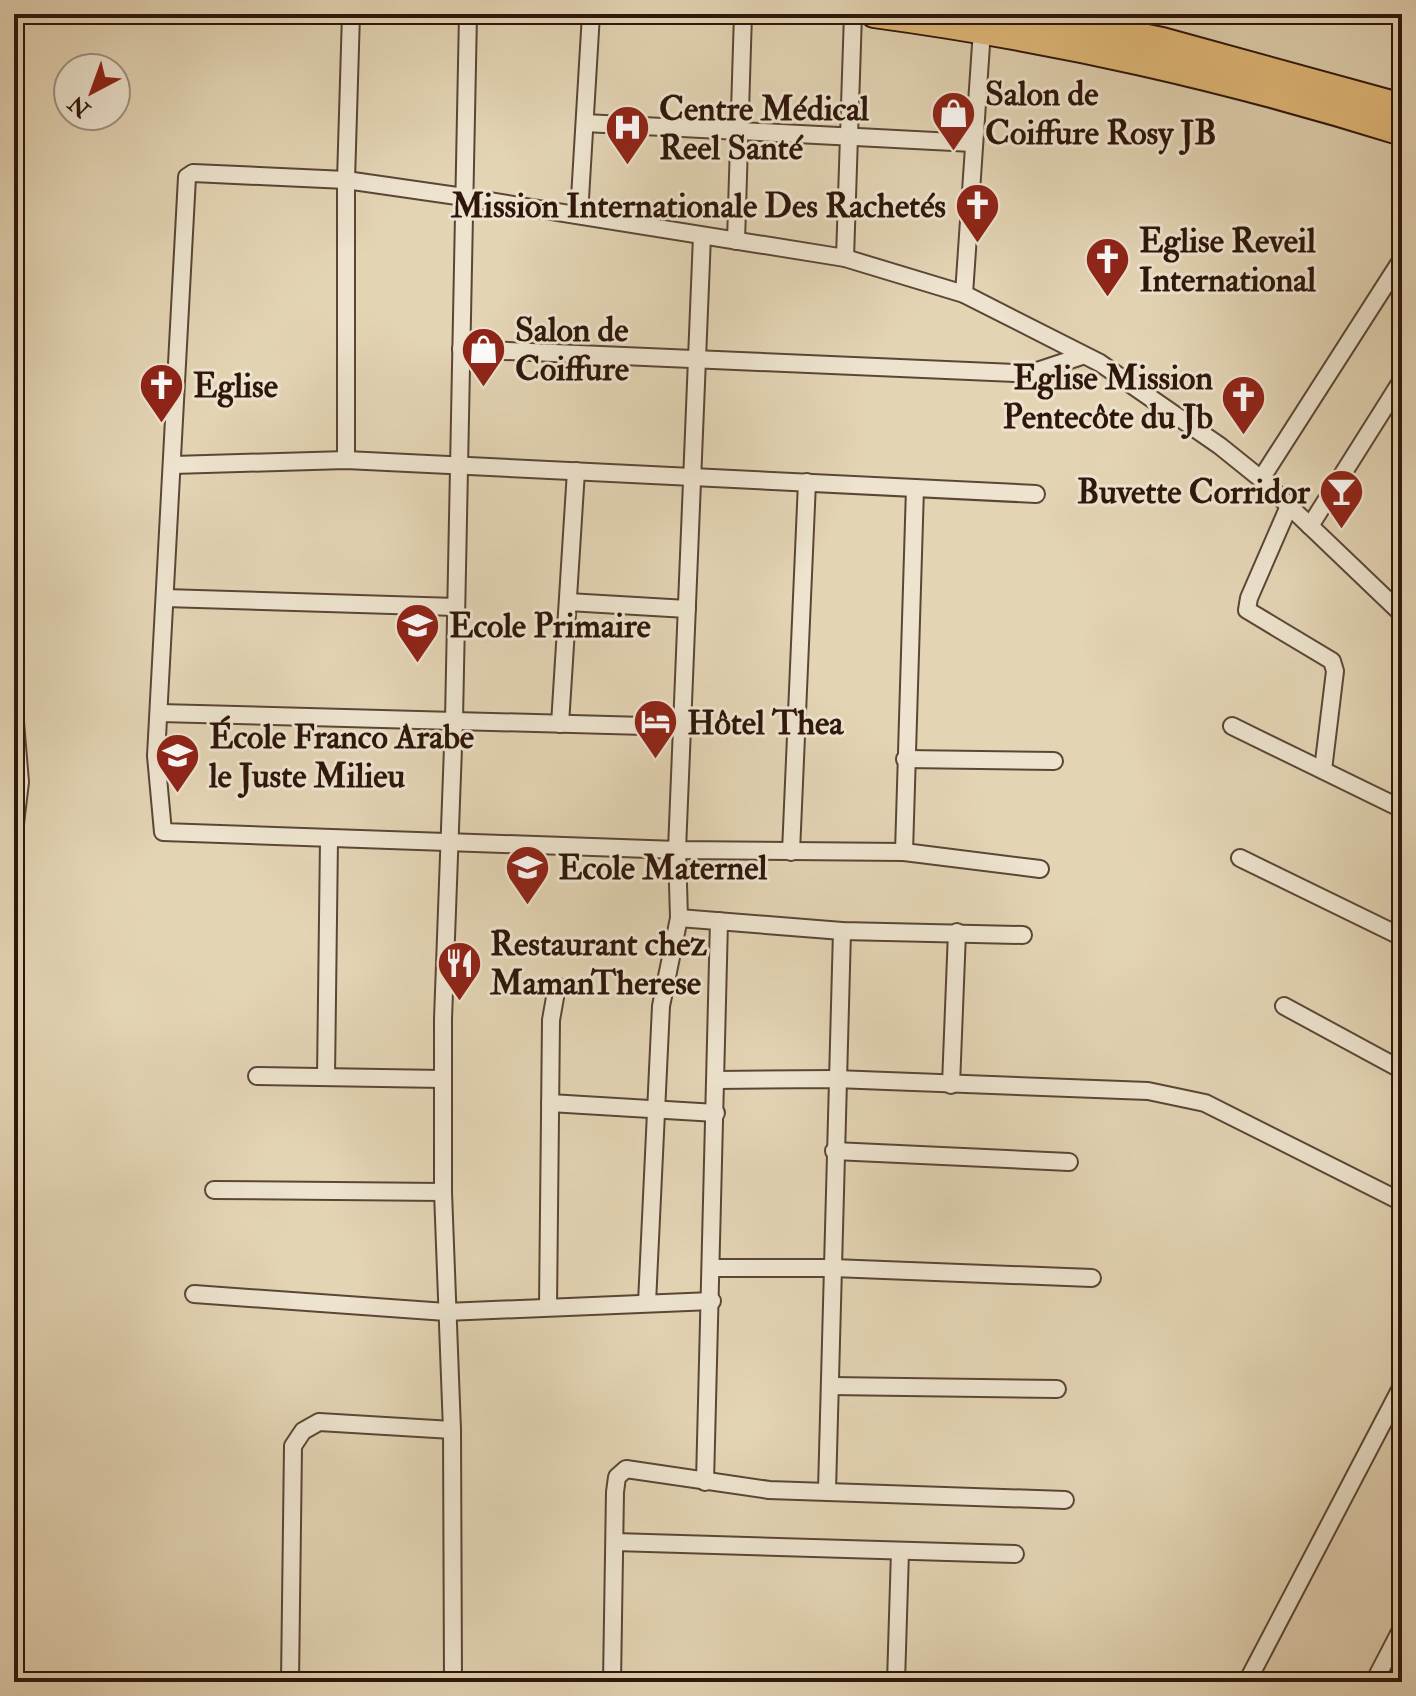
<svg xmlns="http://www.w3.org/2000/svg" width="1416" height="1696" font-family="'IM FELL Double Pica',serif">
<rect width="100%" height="100%" fill="#e3d4b4"/>
<filter id="stains"><feTurbulence type="fractalNoise" baseFrequency=".0025" numOctaves="4"/><feColorMatrix values="0 0 0 0 .2 0 0 0 0 .09 0 0 0 0 .02 0 0 0 .5 -.17"/></filter>
<radialGradient id="worn" r=".72"><stop offset=".6" stop-color="#630" stop-opacity="0"/><stop offset="1" stop-color="#630" stop-opacity=".3"/></radialGradient>
<g fill="none" stroke-linecap="round" stroke-linejoin="round">
<defs>
<g id="street">
<polyline points="585,123 973,143"/>
<polyline points="579,215 591,14"/>
<polyline points="736,241 743,14"/>
<polyline points="845,258 853,14"/>
<polyline points="964,294 982,30"/>
<polyline points="461,349 1015,373 1034,372 1082,356"/>
<polyline points="346,460 346,180 351,14"/>
<polyline points="173,465 346,460 1036,494"/>
<polyline points="1261,479 1402,259"/>
<polyline points="1289,506 1249,598 1247,610 1332,661 1335,671 1323,770"/>
<polyline points="1310,526 1402,380"/>
<polyline points="165,598 456,607"/>
<polyline points="568,602 687,609"/>
<polyline points="14,710 20,782 14,832"/>
<polyline points="160,713 682,727"/>
<polyline points="560,724 576,471"/>
<polyline points="1232,726 1402,809"/>
<polyline points="905,759 1054,761"/>
<polyline points="791,852 807,482"/>
<polyline points="904,852 915,488"/>
<polyline points="1240,858 1402,937"/>
<polyline points="1040,869 904,852 677,850 163,832 156,756 187,177 193,173 346,180 464,197 845,258 964,294 1100,363 1220,446 1261,479 1402,614"/>
<polyline points="679,918 842,931 1023,935"/>
<polyline points="1284,1006 1402,1070"/>
<polyline points="257,1076 443,1079"/>
<polyline points="326,1077 329,839"/>
<polyline points="716,1080 835,1079 1148,1091 1205,1103 1402,1202"/>
<polyline points="951,1085 957,932"/>
<polyline points="550,1103 716,1113"/>
<polyline points="834,1151 1069,1162"/>
<polyline points="214,1190 443,1192"/>
<polyline points="713,1268 833,1268 1092,1278"/>
<polyline points="194,1294 446,1312 712,1301"/>
<polyline points="647,1303 661,1006 679,918 677,850 702,236"/>
<polyline points="548,1307 551,1020 557,986"/>
<polyline points="830,1386 1057,1389"/>
<polyline points="705,1482 719,921"/>
<polyline points="827,1491 842,931"/>
<polyline points="615,1542 1015,1554"/>
<polyline points="290,1682 293,1446 303,1431 319,1422 452,1430"/>
<polyline points="453,1682 452,1430 443,1192 443,1019 454,720 468,14"/>
<polyline points="612,1682 615,1492 617,1477 626,1469 769,1490 1065,1500"/>
<polyline points="896,1682 900,1551"/>
<polyline points="1247,1682 1402,1386"/>
<polyline points="1374,1682 1402,1628"/>
</g>
<g id="primary">
<path d="M874,14C1058,39 1226,77 1402,132"/>
<polyline points="1029,14 1162,41 1402,107"/>
</g>
</defs>
<use href="#street" stroke="#5b4635" stroke-width="20"/>
<use href="#primary" stroke="#2e160b" stroke-width="30"/>
<use href="#street" stroke="#ede3ce" stroke-width="16"/>
<use href="#primary" stroke="#e2ba7a" stroke-width="26"/>
</g>
<defs>
<symbol id="shop-pin" viewBox="-11 -11 22 30"><path d="M0 17L-7.5 6A9.5 9.5 0 1 1 7.5 6Z" fill="#8f2418" stroke="#ede3ce"/><path d="M-5-2.5h2.3a2.7 3.5 0 0 1 5.4 0H5L5.5 6h-11ZM-1.5-2.5h3a1.5 2.3 0 0 0-3 0Z" fill="#fff"/></symbol>
<symbol id="hospital-pin" viewBox="-11 -11 22 30"><path d="M0 17L-7.5 6A9.5 9.5 0 1 1 7.5 6Z" fill="#8f2418" stroke="#ede3ce"/><path d="M-5-5h3v3.5h4V-5h3V5h-3V1.5h-4V5h-3Z" fill="#fff"/></symbol>
<symbol id="church-pin" viewBox="-11 -11 22 30"><path d="M0 17L-7.5 6A9.5 9.5 0 1 1 7.5 6Z" fill="#8f2418" stroke="#ede3ce"/><path d="M-1.2-6h2.4v3.5h3.3v2.4h-3.3V6h-2.4V-.1h-3.3v-2.4h3.3Z" fill="#fff"/></symbol>
<symbol id="bar-pin" viewBox="-11 -11 22 30"><path d="M0 17L-7.5 6A9.5 9.5 0 1 1 7.5 6Z" fill="#8f2418" stroke="#ede3ce"/><path d="M-6-5H6L.8 .8V4.5H3.5V6h-7V4.5H-.8V.8Z" fill="#fff"/></symbol>
<symbol id="school-pin" viewBox="-11 -11 22 30"><path d="M0 17L-7.5 6A9.5 9.5 0 1 1 7.5 6Z" fill="#8f2418" stroke="#ede3ce"/><path d="M0-5L7-2L0 1L-7-2ZM-4 1L0 2.5L4 1V4Q0 6-4 4Z" fill="#fff"/></symbol>
<symbol id="hotel-pin" viewBox="-11 -11 22 30"><path d="M0 17L-7.5 6A9.5 9.5 0 1 1 7.5 6Z" fill="#8f2418" stroke="#ede3ce"/><path d="M-6-4.5h1.5V1H6V5H4.5V3h-9V5H-6ZM-4 0a1.8 1.8 0 1 1 3.6 0ZM.5 0V-2.5h3Q6-2.5 6 0Z" fill="#fff"/></symbol>
<symbol id="restaurant-pin" viewBox="-11 -11 22 30"><path d="M0 17L-7.5 6A9.5 9.5 0 1 1 7.5 6Z" fill="#8f2418" stroke="#ede3ce"/><path d="M-5-6h1v4h1v-4h1v4h1v-4h1v5L-1.5 .5V6h-2V.5L-5-1ZM5-6V6H3V1.5H1.5Q1.5-4 5-6Z" fill="#fff"/></symbol>
</defs>
<g fill-rule="evenodd">
<use href="#shop-pin" x="928" y="88" width="51" height="69"/>
<use href="#hospital-pin" x="602" y="102" width="51" height="69"/>
<use href="#church-pin" x="952" y="180" width="51" height="69"/>
<use href="#church-pin" x="1082" y="234" width="51" height="69"/>
<use href="#shop-pin" x="458" y="324" width="51" height="69"/>
<use href="#church-pin" x="136" y="360" width="51" height="69"/>
<use href="#church-pin" x="1218" y="372" width="51" height="69"/>
<use href="#bar-pin" x="1316" y="466" width="51" height="69"/>
<use href="#school-pin" x="392" y="600" width="51" height="69"/>
<use href="#hotel-pin" x="630" y="696" width="51" height="69"/>
<use href="#school-pin" x="152" y="730" width="51" height="69"/>
<use href="#school-pin" x="502" y="842" width="51" height="69"/>
<use href="#restaurant-pin" x="434" y="938" width="51" height="69"/>
</g>
<g text-anchor="middle" stroke-width="6" stroke-linejoin="round" paint-order="stroke">
<g font-size="34" font-weight="bold" fill="#2e160b" stroke="#ede3ce" text-anchor="start">
<text x="985" y="105">Salon de<tspan x="985" dy="39">Coiffure Rosy JB</tspan></text>
<text x="659" y="120">Centre Médical<tspan x="659" dy="39">Reel Santé</tspan></text>
<text x="946" y="217" text-anchor="end">Mission Internationale Des Rachetés</text>
<text x="1139" y="252">Eglise Reveil<tspan x="1139" dy="39">International</tspan></text>
<text x="515" y="341">Salon de<tspan x="515" dy="39">Coiffure</tspan></text>
<text x="1213" y="389" text-anchor="end">Eglise Mission<tspan x="1213" dy="39">Pentecôte du Jb</tspan></text>
<text x="193" y="397">Eglise</text>
<text x="1310" y="503" text-anchor="end">Buvette Corridor</text>
<text x="449" y="637">Ecole Primaire</text>
<text x="687" y="734">Hôtel Thea</text>
<text x="209" y="748">École Franco Arabe<tspan x="209" dy="39">le Juste Milieu</tspan></text>
<text x="558" y="879">Ecole Maternel</text>
<text x="490" y="955">Restaurant chez<tspan x="490" dy="39">MamanTherese</tspan></text>
</g>
</g>
<rect width="1416" height="1696" fill="none" stroke="#e3d4b4" stroke-width="48"/>
<rect x="16" y="16" width="1384" height="1664" fill="none" stroke="#2e160b" stroke-width="4"/>
<rect x="24" y="24" width="1368" height="1648" fill="none" stroke="#2e160b" stroke-width="2"/>
<g transform="translate(92 92) rotate(221)"><circle r="38" fill="#ede3ce" stroke="#a19180" stroke-width="2"/>
<path d="M0-6L14 30L0 20L-14 30Z" fill="#8f2418"/>
<text y="-12" font-size="22" font-weight="bold" text-anchor="middle" fill="#2e160b">N</text>
</g>
<rect width="100%" height="100%" filter="url(#stains)"/>
<rect width="100%" height="100%" fill="url(#worn)"/>
</svg>
